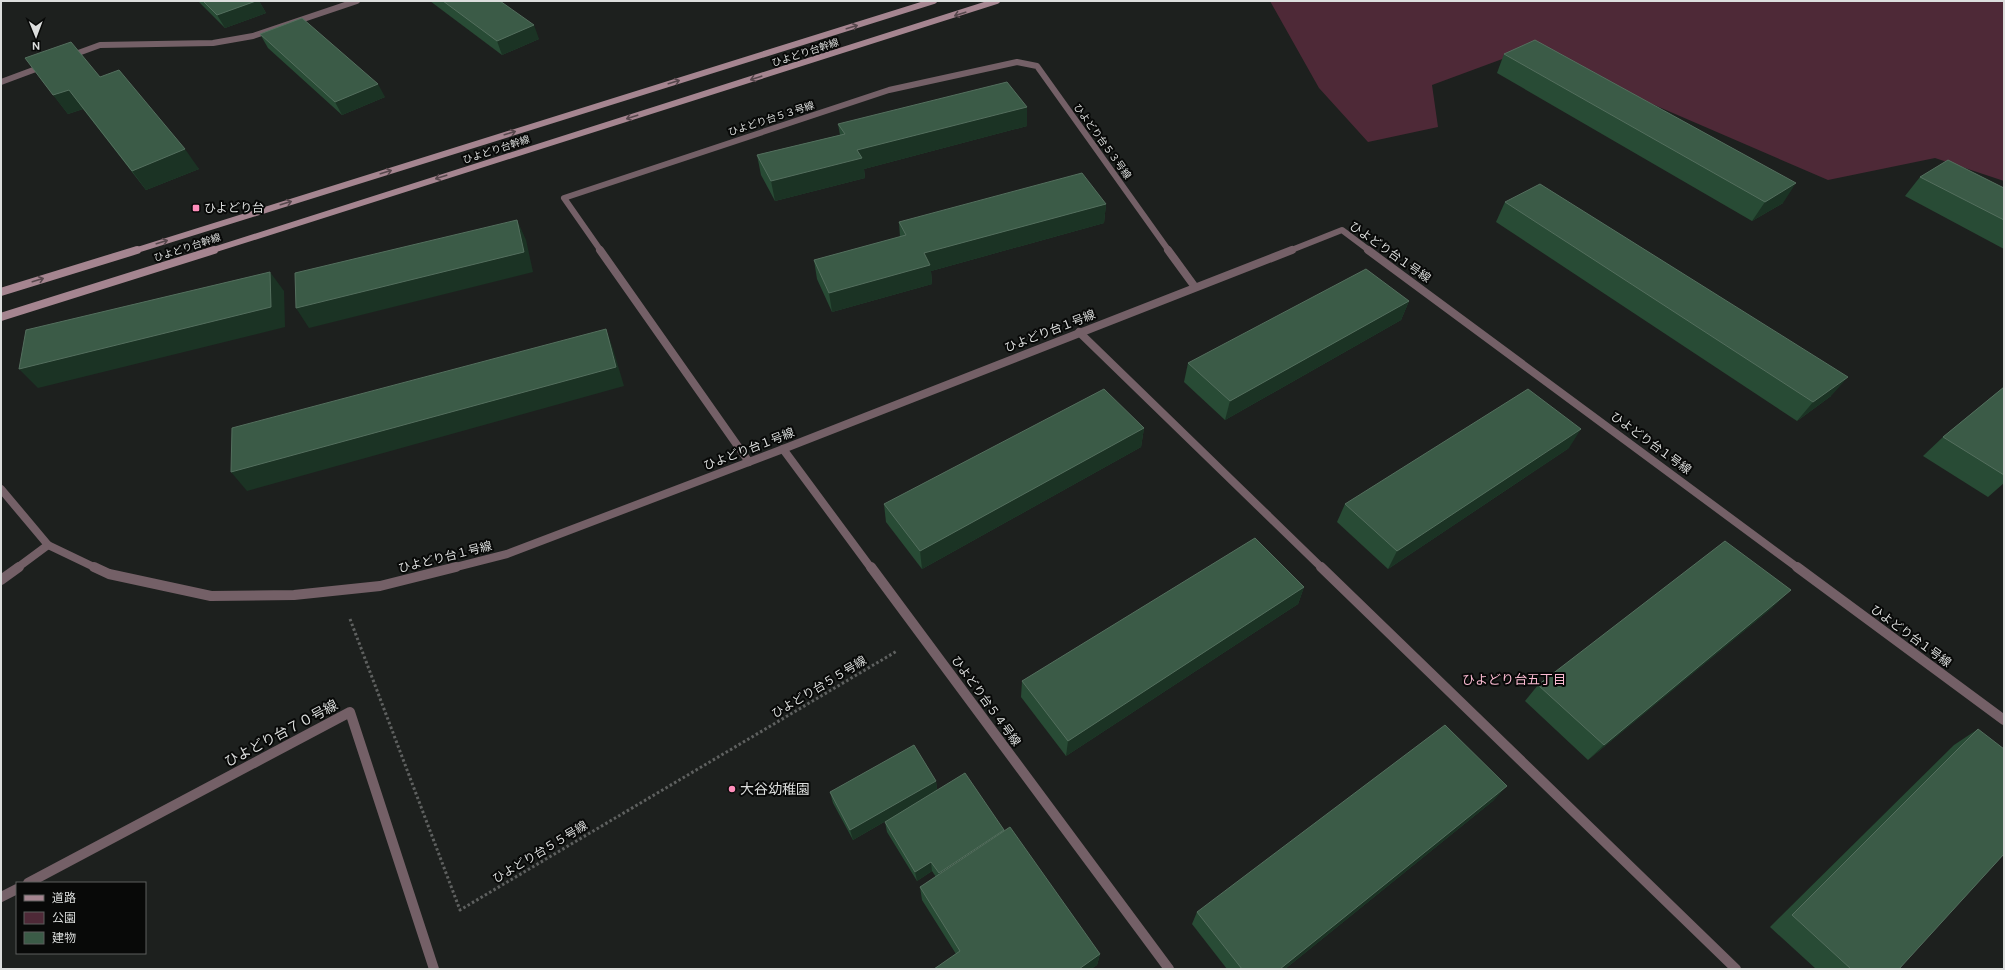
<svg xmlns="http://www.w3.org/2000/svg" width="2005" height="970" font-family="'DM Sans','Noto Sans JP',sans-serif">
<rect width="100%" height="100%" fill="#1d201e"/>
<polygon fill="#4e2937" points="1270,1 2004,1 2004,181 1935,158 1828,180 1527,50 1432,85 1438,127 1368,142 1319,88"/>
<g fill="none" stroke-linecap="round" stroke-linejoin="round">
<polyline stroke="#5f6160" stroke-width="3" stroke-dasharray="2.5 2.5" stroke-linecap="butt" points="350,619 460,910 897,651"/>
<g stroke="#746067" stroke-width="6">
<polyline points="70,56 100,45 213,43 253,36 357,1"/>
<polyline points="1,82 44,66"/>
<polyline points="601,251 564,198 889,90 1017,62 1037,66 1169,251"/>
<polyline points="1289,251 1342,230 1370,251"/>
</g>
<g stroke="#746067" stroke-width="8">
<polyline points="600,250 749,462"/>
<polyline points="1168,250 1195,287"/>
<polyline points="1368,250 1798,568"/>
<polyline points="1079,332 1322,568"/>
<polyline points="783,449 871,568"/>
<polyline points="1,489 48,545 96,568"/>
<polyline points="17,568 48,545"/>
<polyline points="452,568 507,554 783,449 1292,250"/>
</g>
<g stroke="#746067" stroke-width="10">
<polyline points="94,567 109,574 211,596 294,595 380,586 456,567"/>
<polyline points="871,567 1169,969"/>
<polyline points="1321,567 1736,969"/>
<polyline points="1797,567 2004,720"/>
<polyline points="1,580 19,567"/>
<polyline points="28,883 350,712 434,969"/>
<polyline points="1,897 17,889"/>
</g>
<g stroke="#a58590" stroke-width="6">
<polyline points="134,251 934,1"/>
<polyline points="210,251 997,1"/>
</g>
<g stroke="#a58590" stroke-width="8">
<polyline points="1,292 137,250"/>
<polyline points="1,317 214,250"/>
</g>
</g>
<g fill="#284b35">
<polygon points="198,1 259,1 266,13 225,28"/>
<polygon points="430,1 500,1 539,39 502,55"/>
<polygon points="260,34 385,97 342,115 268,48"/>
<polygon points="1504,54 1783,203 1752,221 1497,73"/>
<polygon points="25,58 100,77 199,169 146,190 83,109 68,114"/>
<polygon points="838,124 1027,126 864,169 865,178 775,201 761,175 757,155 840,135"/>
<polygon points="1920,177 2004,188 2004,249 1905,196"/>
<polygon points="1505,202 1831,396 1797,421 1496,222"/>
<polygon points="1106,204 1104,223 931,271 932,284 832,312 817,279 814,260 900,237 899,222"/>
<polygon points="1409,301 1401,320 1225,420 1184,382 1188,363"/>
<polygon points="2004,387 2004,483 1988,497 1923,456 1943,437"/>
<polygon points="1144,428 1141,447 922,569 886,522 884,504"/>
<polygon points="1569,448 1388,569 1337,522 1345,504"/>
<polygon points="1304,587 1298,604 1066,756 1021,697 1022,681"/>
<polygon points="1773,607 1588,760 1525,701 1538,685"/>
<polygon points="1978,729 1899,969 1816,969 1770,927 1954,745"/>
<polygon points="936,781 937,790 1004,830 1100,954 1097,965 1091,969 934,969 956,954 922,900 920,887 936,877 932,871 917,881 887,832 885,822 903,811 853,840 833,803 830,792"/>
<polygon points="1494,800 1285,969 1227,969 1192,924 1197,912"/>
</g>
<g fill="#1b3324">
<polygon points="256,1 259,1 266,13 225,28 217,15"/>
<polygon points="534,25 539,39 502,55 497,41"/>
<polygon points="378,84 385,97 342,115 335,102"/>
<polygon points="69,90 83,109 68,114 53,95"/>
<polygon points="1027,107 1027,126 864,169 865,178 775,201 771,181 857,150"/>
<polygon points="185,149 199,169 146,190 132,171"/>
<polygon points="1796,183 1783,203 1752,221 1765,202"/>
<polygon points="1106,204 1104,223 931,271 932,284 832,312 829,293 924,253"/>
<polygon points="517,220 526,240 533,272 309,328 296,308"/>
<polygon points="270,272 284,291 285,327 38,388 19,369"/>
<polygon points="1409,301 1401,320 1225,420 1230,401"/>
<polygon points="606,329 613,349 624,386 247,491 231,472"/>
<polygon points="1848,377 1831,396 1797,421 1813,402"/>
<polygon points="1144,428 1141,447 922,569 920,551"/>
<polygon points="1581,429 1569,448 1388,569 1397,551"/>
<polygon points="1304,587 1298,604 1066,756 1068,741"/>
<polygon points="1791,590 1773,607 1588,760 1604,745"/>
<polygon points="936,781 937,791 853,840 850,830"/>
<polygon points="1507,786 1494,800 1285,969 1280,969"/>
<polygon points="1004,830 940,882 939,873"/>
<polygon points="931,862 932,871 917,881 915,872"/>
<polygon points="1100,954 1097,965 1091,969 1079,969"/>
</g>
<g fill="#3b5b47" stroke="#546f5e">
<polygon points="203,1 256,1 217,15"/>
<polygon points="443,1 500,1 534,25 497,41"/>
<polygon points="302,18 378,84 335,102 260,34"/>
<polygon points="1535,40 1796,183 1765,202 1504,54"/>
<polygon points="71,42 100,77 119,70 185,149 132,171 69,90 53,95 25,58"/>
<polygon points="1007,82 1027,107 857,150 862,158 771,181 757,155 845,134 838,124"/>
<polygon points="1948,160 2004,188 2004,220 1920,177"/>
<polygon points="1082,173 1106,204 924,253 930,265 829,293 814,260 906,235 899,222"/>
<polygon points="1540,184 1848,377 1813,402 1505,202"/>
<polygon points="517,220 524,252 296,308 295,273"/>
<polygon points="1366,269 1409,301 1230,401 1188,363"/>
<polygon points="270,272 271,307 19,369 26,330"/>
<polygon points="606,329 616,367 231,472 232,428"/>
<polygon points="2004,387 2004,475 1943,437"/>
<polygon points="1104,389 1144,428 920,551 884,504"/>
<polygon points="1528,389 1581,429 1397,551 1345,504"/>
<polygon points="1255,538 1304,587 1068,741 1022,681"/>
<polygon points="1725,541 1791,590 1604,745 1538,685"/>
<polygon points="1445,725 1507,786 1280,969 1242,969 1197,912"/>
<polygon points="1978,729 2004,749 2004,854 1899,969 1851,969 1792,915"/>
<polygon points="914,745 936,781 850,830 830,792"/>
<polygon points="965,773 1004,830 939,873 931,862 915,872 885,822"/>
<polygon points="1010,827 1100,954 1079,969 934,969 960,951 920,887"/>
</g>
<defs><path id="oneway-shaft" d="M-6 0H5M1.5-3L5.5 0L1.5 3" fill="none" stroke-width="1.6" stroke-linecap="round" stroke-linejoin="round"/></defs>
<g stroke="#56474c">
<use href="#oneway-shaft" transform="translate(960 14) rotate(162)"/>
<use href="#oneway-shaft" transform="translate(852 27) rotate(-17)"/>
<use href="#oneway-shaft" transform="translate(756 78) rotate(162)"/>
<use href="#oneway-shaft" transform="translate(674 82) rotate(-17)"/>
<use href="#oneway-shaft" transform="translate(632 117) rotate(162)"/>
<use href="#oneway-shaft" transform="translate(510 133) rotate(-17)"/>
<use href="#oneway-shaft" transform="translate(386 172) rotate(-17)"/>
<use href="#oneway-shaft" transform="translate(441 177) rotate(162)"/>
<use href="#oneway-shaft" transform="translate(286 203) rotate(-17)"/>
<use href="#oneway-shaft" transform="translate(162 242) rotate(-17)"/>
<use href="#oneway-shaft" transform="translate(38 280) rotate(-17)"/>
</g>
<g fill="#ff8ebb" stroke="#080908" stroke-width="1.5">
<rect x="192" y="204" width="8" height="8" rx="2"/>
<circle cx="732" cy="789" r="4"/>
</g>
<g text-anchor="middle" stroke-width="4" stroke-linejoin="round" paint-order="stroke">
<g font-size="10" fill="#dcdedd" stroke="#080908">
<text transform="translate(805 52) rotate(-18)" y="4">ひよどり台幹線</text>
<text transform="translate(771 118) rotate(-18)" y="4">ひよどり台５３号線</text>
<text transform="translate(1103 141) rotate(54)" y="4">ひよどり台５３号線</text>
<text transform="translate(496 149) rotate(-18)" y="4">ひよどり台幹線</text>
<text transform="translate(187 247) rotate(-18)" y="4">ひよどり台幹線</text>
</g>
<g font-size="12" fill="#dcdedd" stroke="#080908" text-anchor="start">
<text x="204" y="212">ひよどり台</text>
</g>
<g font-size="12" fill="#dcdedd" stroke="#080908">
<text transform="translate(1390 252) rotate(35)" y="4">ひよどり台１号線</text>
<text transform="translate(1050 331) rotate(-21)" y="4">ひよどり台１号線</text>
<text transform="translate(1651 443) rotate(36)" y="4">ひよどり台１号線</text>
<text transform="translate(749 449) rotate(-21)" y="4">ひよどり台１号線</text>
<text transform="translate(445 557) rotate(-14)" y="4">ひよどり台１号線</text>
<text transform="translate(1911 636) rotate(36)" y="4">ひよどり台１号線</text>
<text transform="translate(819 687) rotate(-31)" y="4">ひよどり台５５号線</text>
<text transform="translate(986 701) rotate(54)" y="4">ひよどり台５４号線</text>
<text transform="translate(540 852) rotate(-31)" y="4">ひよどり台５５号線</text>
</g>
<g font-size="13" fill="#fabad1" stroke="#080908">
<text x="1514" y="684">ひよどり台五丁目</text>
</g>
<g font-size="14" fill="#dcdedd" stroke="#080908">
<text transform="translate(281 733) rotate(-28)" y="5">ひよどり台７０号線</text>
</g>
<g font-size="14" fill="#dcdedd" stroke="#080908" text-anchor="start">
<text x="740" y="794">大谷幼稚園</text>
</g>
</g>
<rect width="2005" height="970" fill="none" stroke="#dcdedd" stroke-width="4"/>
<rect x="16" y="882" width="130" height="72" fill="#080908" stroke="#5d5e5d"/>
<rect x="24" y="895" width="20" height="6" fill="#a58590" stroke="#5d5e5d"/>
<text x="52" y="902" font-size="12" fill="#dcdedd">道路</text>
<rect x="24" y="912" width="20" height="12" fill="#4e2937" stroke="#5d5e5d"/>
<text x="52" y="922" font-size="12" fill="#dcdedd">公園</text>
<rect x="24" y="932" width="20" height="12" fill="#3b5b47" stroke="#5d5e5d"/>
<text x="52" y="942" font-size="12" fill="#dcdedd">建物</text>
<g transform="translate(36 36) rotate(179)" stroke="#080908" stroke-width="3" paint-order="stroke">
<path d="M0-3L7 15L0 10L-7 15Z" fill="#dcdedd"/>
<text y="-6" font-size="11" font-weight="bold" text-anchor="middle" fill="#dcdedd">N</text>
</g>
</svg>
